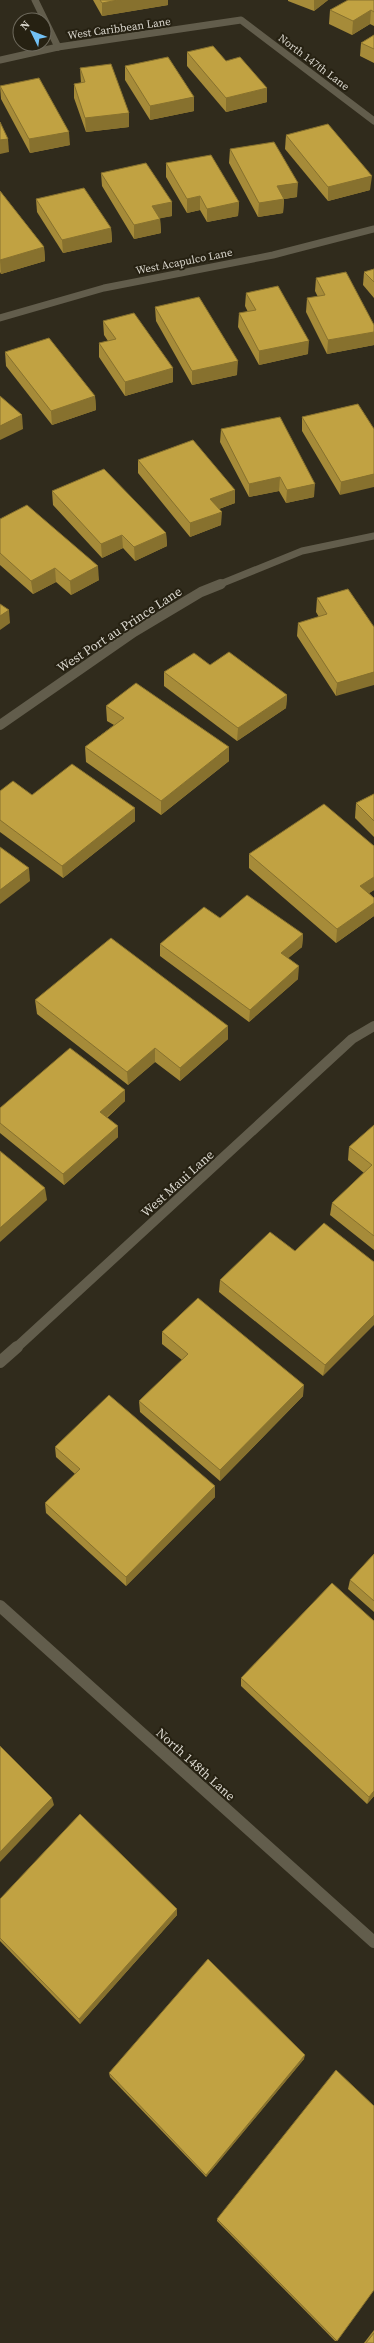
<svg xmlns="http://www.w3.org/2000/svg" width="374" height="2343" font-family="'Source Serif 4',serif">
<rect width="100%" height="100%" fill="#302b1c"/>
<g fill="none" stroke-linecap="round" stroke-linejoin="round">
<g stroke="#625d4c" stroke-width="7">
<polyline points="35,0 58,47"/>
<polyline points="0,60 58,47 241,20 374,121"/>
<polyline points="0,318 104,288 273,255 374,229"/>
<polyline points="218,585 302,551 374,536"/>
</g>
<g stroke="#625d4c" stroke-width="10">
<polyline points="0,725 134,632 201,592 221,584"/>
<polyline points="16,1348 352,1039 374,1026"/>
</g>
<g stroke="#625d4c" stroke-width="12">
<polyline points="0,1362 17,1347"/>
<polyline points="0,1606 374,1942"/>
</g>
</g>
<g fill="#a68b39">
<polygon points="93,0 168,0 168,5 102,16"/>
<polygon points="288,0 328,0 314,11 288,1"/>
<polygon points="374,0 374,26 370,24 352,35 329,24 330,10"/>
<polygon points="374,35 374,63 360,56 361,43"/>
<polygon points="187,52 226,61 267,88 267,102 226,112 187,66"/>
<polygon points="125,66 194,111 150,120 125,80"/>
<polygon points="80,68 129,127 86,132 74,98 74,84 81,83"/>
<polygon points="0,86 70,145 30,153 1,99"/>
<polygon points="286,135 370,190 328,201 285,149"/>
<polygon points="230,149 297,197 284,199 283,213 258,217 229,163"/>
<polygon points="166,163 239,202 238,216 207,222 200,210 187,213 166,177"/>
<polygon points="101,173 172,202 172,216 160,218 161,233 134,239 102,186"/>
<polygon points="0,191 44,247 45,261 1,274 0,272"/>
<polygon points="36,199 111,228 112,242 63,253 37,212"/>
<polygon points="374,269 374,298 363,285 364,272"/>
<polygon points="316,278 374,325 374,345 327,354 306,312 307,298 318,297 315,291"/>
<polygon points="246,293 308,354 259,365 238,327 239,313 248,312 245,306"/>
<polygon points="155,307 237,375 192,385 156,321"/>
<polygon points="103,321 173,368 173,382 125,396 99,357 99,343 108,341 104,335"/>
<polygon points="5,352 95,396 96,410 52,425 6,366"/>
<polygon points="358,404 340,495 302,431 302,417"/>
<polygon points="221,429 314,497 286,503 279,491 249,497 220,442"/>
<polygon points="138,460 235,490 235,503 219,509 221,525 190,537 138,473"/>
<polygon points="52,491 166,533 167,546 135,561 123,548 102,558 53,505"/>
<polygon points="0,519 99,580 71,595 56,582 33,594 0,565"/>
<polygon points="348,589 336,696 297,636 298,623 319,617 316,612 317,598"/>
<polygon points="210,665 287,695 286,708 237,741 164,686 164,672"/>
<polygon points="106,706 229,761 161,815 86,762 85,747 114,725 107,721"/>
<polygon points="0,791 135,808 135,821 63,878 0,832"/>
<polygon points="374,794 374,837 355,818 356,803"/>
<polygon points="374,846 374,890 369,893 374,898 374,916 336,943 249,868 249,854"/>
<polygon points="220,918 303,934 302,947 288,958 298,979 249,1022 160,956 160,944"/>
<polygon points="35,1000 228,1039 180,1081 155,1062 128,1085 37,1014"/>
<polygon points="125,1101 107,1118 118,1137 64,1185 0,1133 0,1108"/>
<polygon points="374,1125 374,1250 330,1215 332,1203 364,1173 348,1160 349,1147"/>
<polygon points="295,1251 374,1262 323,1376 219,1292 220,1280"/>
<polygon points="162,1332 303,1396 220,1481 140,1412 139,1401 182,1360 162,1344"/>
<polygon points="55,1447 215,1486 215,1497 126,1586 46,1513 45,1503 75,1474 56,1457"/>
<polygon points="374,1554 374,1612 348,1589 350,1580"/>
<polygon points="241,1678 374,1796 367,1804 241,1686"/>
<polygon points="0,1899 177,1909 177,1915 80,2024 0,1941"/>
<polygon points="304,2059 206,2177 110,2077 109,2073"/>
<polygon points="217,2219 337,2341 335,2341 217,2221"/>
<polygon points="374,2330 374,2343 364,2343"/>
</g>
<g fill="#87712e">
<polygon points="118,0 168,0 168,5 102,16 102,3"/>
<polygon points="314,0 328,0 314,11"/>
<polygon points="371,10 370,24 352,35 353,21"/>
<polygon points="267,88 267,102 226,112 226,98"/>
<polygon points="194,97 194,111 150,120 150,106"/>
<polygon points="129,113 129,127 86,132 85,118"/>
<polygon points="69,132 70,145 30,153 29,139"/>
<polygon points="8,139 9,152 0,154 0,140"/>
<polygon points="372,176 370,190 328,201 328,187"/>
<polygon points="298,183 297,197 284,199 283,213 258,217 259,203 277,186"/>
<polygon points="200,196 200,210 187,213 187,199"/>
<polygon points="172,202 172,216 152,220 152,206"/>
<polygon points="239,202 238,216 207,222 207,209"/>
<polygon points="160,219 161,233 134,239 134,225"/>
<polygon points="111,228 112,242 63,253 62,240"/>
<polygon points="44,247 45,261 1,274 0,260"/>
<polygon points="374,332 374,345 327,354 328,340"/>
<polygon points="309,341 308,354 259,365 259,351"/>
<polygon points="238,361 237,375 192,385 192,371"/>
<polygon points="173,368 173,382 125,396 125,382"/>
<polygon points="95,396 96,410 52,425 51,411"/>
<polygon points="22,415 23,429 0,440 0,426"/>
<polygon points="374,474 374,487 340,495 341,482"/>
<polygon points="280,477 279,491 249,497 249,484"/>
<polygon points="315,484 314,497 286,503 287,490"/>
<polygon points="235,490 235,503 210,512 210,499"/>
<polygon points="222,512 221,525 190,537 190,523"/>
<polygon points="166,533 167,546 135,561 134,547"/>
<polygon points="122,535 123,548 102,558 101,544"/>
<polygon points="98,566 99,580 71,595 70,581"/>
<polygon points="55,568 56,582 33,594 31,581"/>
<polygon points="9,610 10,623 0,630 0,616"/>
<polygon points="374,672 374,685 336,696 337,683"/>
<polygon points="287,695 286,708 237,741 238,728"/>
<polygon points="229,747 229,761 161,815 161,801"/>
<polygon points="135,808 135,821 63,878 62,866"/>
<polygon points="29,868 30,881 0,904 0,890"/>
<polygon points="374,877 374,890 359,900 360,886"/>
<polygon points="374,903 374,916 336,943 337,929"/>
<polygon points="303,934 302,947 280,965 281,953"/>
<polygon points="299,966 298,979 249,1022 250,1010"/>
<polygon points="228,1026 228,1039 180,1081 180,1068"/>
<polygon points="155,1048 155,1062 128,1085 127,1072"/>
<polygon points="125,1090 125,1101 100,1123 100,1112"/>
<polygon points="118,1126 118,1137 64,1185 63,1174"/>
<polygon points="45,1188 47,1200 0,1242 0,1228"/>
<polygon points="374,1315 374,1325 323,1376 325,1365"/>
<polygon points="304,1385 303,1396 220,1481 220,1470"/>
<polygon points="215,1486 215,1497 126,1586 126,1577"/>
<polygon points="374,1791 374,1796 367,1804 369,1797"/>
<polygon points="52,1798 54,1805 0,1862 0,1852"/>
<polygon points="177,1909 177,1915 80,2024 79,2019"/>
<polygon points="305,2055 304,2059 206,2177 206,2175"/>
</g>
<g fill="#c1a242" stroke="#87712e">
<polygon points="100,0 118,0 102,3"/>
<polygon points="348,0 374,0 374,12 371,10 353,21 330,10"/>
<polygon points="374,35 374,49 361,43"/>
<polygon points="213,46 226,61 240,57 267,88 226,98 187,52"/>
<polygon points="168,57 194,97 150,106 125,66"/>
<polygon points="111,64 129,113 85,118 74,84 85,82 80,68"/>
<polygon points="39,78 69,132 29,139 0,86"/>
<polygon points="0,122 8,139 0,140"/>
<polygon points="328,124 372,176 328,187 286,135"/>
<polygon points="274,142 298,183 277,186 284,199 259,203 230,149"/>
<polygon points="211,155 239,202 207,209 200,196 187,199 166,163"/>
<polygon points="146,163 172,202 152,206 160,219 134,225 101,173"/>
<polygon points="84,188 111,228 62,240 36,199"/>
<polygon points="0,191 44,247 0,260"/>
<polygon points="374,269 374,282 364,272"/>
<polygon points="346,272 374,325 374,332 328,340 307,298 325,295 316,278"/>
<polygon points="278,286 309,341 259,351 239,313 256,310 246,293"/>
<polygon points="199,297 238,361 192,371 155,307"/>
<polygon points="134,313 173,368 125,382 99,343 116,339 103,321"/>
<polygon points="49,338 95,396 51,411 5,352"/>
<polygon points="0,396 22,415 0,426"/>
<polygon points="358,404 374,429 374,474 341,482 302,417"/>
<polygon points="280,417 315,484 287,490 280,477 249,484 221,429"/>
<polygon points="193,440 235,490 210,499 222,512 190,523 138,460"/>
<polygon points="104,469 166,533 134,547 122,535 101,544 52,491"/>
<polygon points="27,505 98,566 70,581 55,568 31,581 0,553 0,519"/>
<polygon points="348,589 374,627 374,672 337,683 298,623 327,614 317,598"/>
<polygon points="0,604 9,610 0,616"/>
<polygon points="229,652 287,695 238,728 164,672 194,653 210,665"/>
<polygon points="136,683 229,747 161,801 85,747 124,718 106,706"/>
<polygon points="72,764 135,808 62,866 0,820 0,791 13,781 32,795"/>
<polygon points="374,794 374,821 356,803"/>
<polygon points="324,804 374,846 374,877 360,886 374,898 374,903 337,929 249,854"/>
<polygon points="0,847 29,868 0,890"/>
<polygon points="247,895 303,934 281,953 299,966 250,1010 160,944 204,907 220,918"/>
<polygon points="111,938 228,1026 180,1068 155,1048 127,1072 35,1000"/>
<polygon points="70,1048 125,1090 100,1112 118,1126 63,1174 0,1123 0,1108"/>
<polygon points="374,1125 374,1236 332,1203 372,1165 349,1147"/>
<polygon points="0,1151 45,1188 0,1228"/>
<polygon points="324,1223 374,1262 374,1315 325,1365 220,1280 270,1232 295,1251"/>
<polygon points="198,1298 304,1385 220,1470 139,1401 188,1354 162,1332"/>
<polygon points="109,1395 215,1486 126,1577 45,1503 80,1469 55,1447"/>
<polygon points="374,1554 374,1601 350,1580"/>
<polygon points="332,1583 374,1621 374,1791 369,1797 241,1678"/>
<polygon points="0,1746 52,1798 0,1852"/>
<polygon points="80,1814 177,1909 79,2019 0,1938 0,1899"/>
<polygon points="208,1959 305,2055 206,2175 109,2073"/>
<polygon points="336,2070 374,2106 374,2290 337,2341 217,2219"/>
<polygon points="374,2333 374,2343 366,2343"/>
</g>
<g text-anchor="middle" stroke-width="4" stroke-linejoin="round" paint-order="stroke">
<g font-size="11" fill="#dad7ce" stroke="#262112">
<text transform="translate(119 28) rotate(-8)" y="4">West Caribbean Lane</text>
<text transform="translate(314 62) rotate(37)" y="4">North 147th Lane</text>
<text transform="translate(184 261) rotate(-11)" y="4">West Acapulco Lane</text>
</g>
<g font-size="13" fill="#dad7ce" stroke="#262112">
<text transform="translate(119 629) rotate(-33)" y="5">West Port au Prince Lane</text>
<text transform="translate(177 1183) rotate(-42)" y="5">West Maui Lane</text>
<text transform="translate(196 1764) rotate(42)" y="5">North 148th Lane</text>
</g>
</g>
<g transform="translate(32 32) rotate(313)"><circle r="19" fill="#262112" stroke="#6e6a5d"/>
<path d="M0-3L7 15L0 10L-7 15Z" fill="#72c1f5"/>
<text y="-6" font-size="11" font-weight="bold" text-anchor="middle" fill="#dad7ce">N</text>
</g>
</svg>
